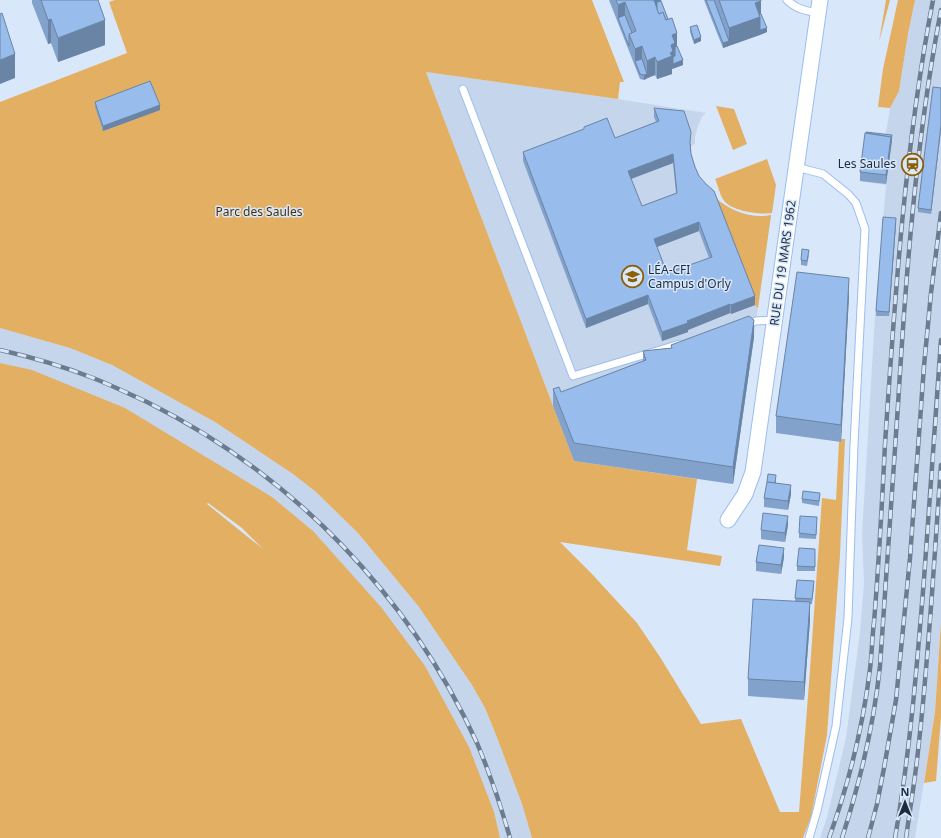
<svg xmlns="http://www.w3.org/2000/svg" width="941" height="838" font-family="'Noto Sans',sans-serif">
<rect width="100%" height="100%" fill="#d9e7fb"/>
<g fill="#c5d6ec">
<polygon points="915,0 941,0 941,622 935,712 915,838 820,838 827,817 846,738 860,632 864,583 862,535 875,316 886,185 860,181 865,142 885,139 890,108 899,91 908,34"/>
<polygon points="426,72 618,99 706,113 702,117 698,126 695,137 695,144 691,146 690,151 695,176 720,202 731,209 741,213 756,216 766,216 771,215 733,484 574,461"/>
<polygon points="0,328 70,348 112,365 215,422 293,474 316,492 358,533 419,607 472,685 485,708 496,735 522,804 532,838 468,838 272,497 0,389"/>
</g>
<g fill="#e3af62" fill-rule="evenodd">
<polygon points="115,0 592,0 624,82 620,82 618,99 426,72 574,461 697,479 687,550 722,556 720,566 560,542 591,573 637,623 660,657 701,724 741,719 780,812 799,812 810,670 822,498 836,500 839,442 841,439 845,439 840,555 827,735 811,817 803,838 532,838 522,804 496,735 485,708 472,685 419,607 358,533 316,492 293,474 215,422 112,365 70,348 0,328 0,102 127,53 109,2"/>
<polygon points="886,0 890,0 879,42"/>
<polygon points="898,0 915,0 908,34 899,91 890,108 878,107 883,69"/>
<polygon points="716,106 734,109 747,144 733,150"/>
<path d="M767,159L776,185L772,213C760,215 729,211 723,199C719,193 718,185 715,179Z"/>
<path d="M715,197C729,211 751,219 771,215L758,308L755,305L714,200Z"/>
<path d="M0,363L32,370L125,408L272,497L313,531L381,607L425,666L469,747L494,812L500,838H0ZM208,503L242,528L263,549L207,504Z"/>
<polygon points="941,622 941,717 936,781 924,783 935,712"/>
</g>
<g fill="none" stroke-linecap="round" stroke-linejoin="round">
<defs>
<g id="service">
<path d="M787,0C796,9 806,11 819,13"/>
<polyline points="463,89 573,376 680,344"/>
<polyline points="796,168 804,169 823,174 848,194 856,203 865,229 854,445 848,618 836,726 817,811 809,838"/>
<polyline points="745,325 756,321 775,320"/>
</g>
<polyline id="minor" points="728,520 745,494 753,472 820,0"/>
</defs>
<use href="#service" stroke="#9abeee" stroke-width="9"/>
<use href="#minor" stroke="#9abeee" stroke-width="17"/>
<use href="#service" stroke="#fff" stroke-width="7"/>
<use href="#minor" stroke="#fff" stroke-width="15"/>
<defs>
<g id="rail">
<path d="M0,350C31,357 62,366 93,378C111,385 129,394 147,402C293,475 409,595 477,743C490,774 501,806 510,838"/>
<path d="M829,838C849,783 863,726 870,669C872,653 872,638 874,622C879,563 882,503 885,444C895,295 905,146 933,0"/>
<path d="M842,838C860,782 874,724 880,666C886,579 892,492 898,405C906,273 916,140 941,10"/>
<polyline points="868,838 877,804 884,768 896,700 910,558 924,366 931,293 941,213"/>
<path d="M895,838C910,752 917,666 924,579C930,499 936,419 941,340"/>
<path d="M906,838C910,809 915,780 918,751C929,656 934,560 941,465"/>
</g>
</defs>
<use href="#rail" stroke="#6d7b8e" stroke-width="4.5"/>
<use href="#rail" stroke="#d9e7fb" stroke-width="3" stroke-dasharray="9" stroke-linecap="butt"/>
</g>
<g fill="#83a2cb" fill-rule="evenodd">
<polygon points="32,0 98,0 105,45 58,62 51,43 48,44 32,3"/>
<polygon points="609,0 661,0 677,46 683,65 672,69 672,74 657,79 655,75 644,80 640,79"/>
<polygon points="704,0 761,0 761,14 767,32 723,48"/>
<polygon points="690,27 701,41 694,44 690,32"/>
<polygon points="941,88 931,214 918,212 918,208"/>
<polygon points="95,102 160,110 103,131 95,107"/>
<path d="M654,108L691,145V154L695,167L755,305L731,314L730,313L688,330V332L662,341L648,304L586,328L523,161V152L584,129V127L615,138L656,122L654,117ZM673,163L676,193L642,206L631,179ZM699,231L709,258L667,273L657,247Z"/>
<polygon points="892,140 886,184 860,181 860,172"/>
<polygon points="896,223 889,316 876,316 876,311"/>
<polygon points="809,255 807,266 801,265 801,260"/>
<polygon points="849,296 841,442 776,433 776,416"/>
<polygon points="754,337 733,484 574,461 553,406 553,389 561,392 643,361 643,351 671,348 671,345"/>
<polygon points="776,480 776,483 791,494 788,510 764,507 764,498"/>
<polygon points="820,497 819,506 802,503 802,499"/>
<polygon points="817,522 816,539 799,538 799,533"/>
<polygon points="788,525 785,542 761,539 761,530"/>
<polygon points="815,549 815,571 797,571 797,566"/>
<polygon points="784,557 781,574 756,571 756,562"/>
<polygon points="797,580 814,586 812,604 810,604 810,620 804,700 748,696 748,679 795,601"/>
</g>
<g fill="#6a84a5">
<polygon points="653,0 661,0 661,5 655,16"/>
<polygon points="761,1 761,18 760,19 760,35 723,48 723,43 729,41 729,28 755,3"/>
<polygon points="625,2 625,20 618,18 618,5"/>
<polygon points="51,19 51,43 48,44 48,20"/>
<polygon points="105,20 105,45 58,62 58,38"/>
<polygon points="767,28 767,32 760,35 760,30"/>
<polygon points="677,33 677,50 683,60 683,65 672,69 672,74 657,79 657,62 671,45 672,35"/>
<polygon points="701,37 701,41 694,44 694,40"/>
<polygon points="642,46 642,64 635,62 635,49"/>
<polygon points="15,54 15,78 0,84 0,60"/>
<polygon points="655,57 655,75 647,78 647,61"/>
<polygon points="647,74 647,78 644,80 644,75"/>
<polygon points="160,105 160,110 103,131 103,126"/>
<polygon points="941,125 941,130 931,214 931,210"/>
<polygon points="892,135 892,140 886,184 886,175 891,137"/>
<polygon points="673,154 673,163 628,180 628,171"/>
<polygon points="896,218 896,223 889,316 889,312"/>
<polygon points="699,222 699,231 654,248 654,239"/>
<polygon points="849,278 849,296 841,442 841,425"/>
<polygon points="648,295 648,304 586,328 586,319"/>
<polygon points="755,296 755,305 731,314 731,305"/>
<polygon points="730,304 730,313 688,330 688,332 662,341 662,332 687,321"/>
<polygon points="754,320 754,337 733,484 733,467"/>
<polygon points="791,485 791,494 788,510 788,501"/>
<polygon points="788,516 788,525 785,542 785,533"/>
<polygon points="784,548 784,557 781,574 781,565"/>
<polygon points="810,602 810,620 804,700 804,682"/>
</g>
<g fill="#98bcec" stroke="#6a84a5" fill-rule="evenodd">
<polygon points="41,0 98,0 105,20 58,38 51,19 48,20"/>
<polygon points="616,0 654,0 659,14 663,12 666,20 672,18 677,33 672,35 675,43 671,45 673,51 670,53 672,56 657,62 655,57 647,61 642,46 635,49 629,34 636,31 625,2 618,5"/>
<polygon points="706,0 714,0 729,41 723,43"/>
<polygon points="719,0 761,0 761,1 755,3 760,17 729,28"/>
<polygon points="661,1 668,19 666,20 663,12 659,14 657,9 657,2"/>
<polygon points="2,13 15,54 0,60 0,14"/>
<polygon points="761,14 767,28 760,30 760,17 759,15"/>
<polygon points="625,15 632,33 629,34 629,46 618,18"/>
<polygon points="697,25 701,37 694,40 690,27"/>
<polygon points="677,46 683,60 673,64 673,57 675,56 675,47"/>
<polygon points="642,59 647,74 644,75 640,74 635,61"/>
<polygon points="150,81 160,105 103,126 95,102"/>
<polygon points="933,87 941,88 941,125 931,210 918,208 925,150"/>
<path d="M654,108L684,111L691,132L690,142L691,154L695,167L699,176L706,184L714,191L755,296L731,305L730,304L687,321L688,323L662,332L648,295L586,319L523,152L584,129V127L607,118L615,138L659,121ZM673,154L677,193L642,206L628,171ZM699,222L712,257L667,273L654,239Z"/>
<polygon points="866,132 892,135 891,141 891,137 866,133"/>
<polygon points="865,133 891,137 886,175 860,172"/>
<polygon points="883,217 896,218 889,312 876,311"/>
<polygon points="802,249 809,250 807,261 801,260"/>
<polygon points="797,272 849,278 841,425 776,416"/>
<polygon points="749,316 754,320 733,467 574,443 553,389 559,387 561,392 646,360 643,351 672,348 671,345"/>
<polygon points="768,474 776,475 775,483 767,482"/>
<polygon points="767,482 791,485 788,501 764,498"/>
<polygon points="803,491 820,493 819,501 802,499"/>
<polygon points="763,513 788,516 785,533 761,530"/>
<polygon points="800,516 817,517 816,535 799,533"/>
<polygon points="759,545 784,548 781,565 756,562"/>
<polygon points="799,548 815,549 815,567 797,566"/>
<polygon points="797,580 814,581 812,599 795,598"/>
<polygon points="753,599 810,602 804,682 748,679"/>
</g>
<defs>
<symbol id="station-ring" viewBox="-11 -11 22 22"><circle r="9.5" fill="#d9e7fb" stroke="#8d5f05" stroke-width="1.5"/><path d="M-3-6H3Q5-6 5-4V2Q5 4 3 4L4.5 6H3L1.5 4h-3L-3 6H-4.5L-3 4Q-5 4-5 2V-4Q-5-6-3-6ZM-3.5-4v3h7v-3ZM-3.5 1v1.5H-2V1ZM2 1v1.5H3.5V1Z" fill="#8d5f05"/></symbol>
<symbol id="university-ring" viewBox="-11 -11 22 22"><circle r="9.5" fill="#d9e7fb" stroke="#8d5f05" stroke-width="1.5"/><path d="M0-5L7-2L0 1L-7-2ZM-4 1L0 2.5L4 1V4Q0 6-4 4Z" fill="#8d5f05"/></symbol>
</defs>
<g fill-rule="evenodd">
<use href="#station-ring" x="900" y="152" width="25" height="25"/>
<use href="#university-ring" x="620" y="264" width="25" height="25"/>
</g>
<g text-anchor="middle" stroke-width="3" stroke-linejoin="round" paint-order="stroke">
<g font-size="12" fill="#1e2c3e" stroke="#d9e7fb" text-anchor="end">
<text x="896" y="168">Les Saules</text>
<text x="648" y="274" text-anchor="start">LÉA-CFI<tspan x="648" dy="14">Campus d'Orly</tspan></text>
</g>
<g font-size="12" fill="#483005" stroke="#d9e7fb">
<text x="259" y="216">Parc des Saules</text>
</g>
<g font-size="12" fill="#1e2c3e" stroke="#d9e7fb">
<text transform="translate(783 263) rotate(-82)" y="4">RUE DU 19 MARS 1962</text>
</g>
</g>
<g transform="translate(905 802)" stroke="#d9e7fb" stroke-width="3" paint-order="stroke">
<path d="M0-3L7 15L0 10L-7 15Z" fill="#1e2c3e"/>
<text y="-6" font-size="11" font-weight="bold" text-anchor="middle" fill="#1e2c3e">N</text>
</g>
</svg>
